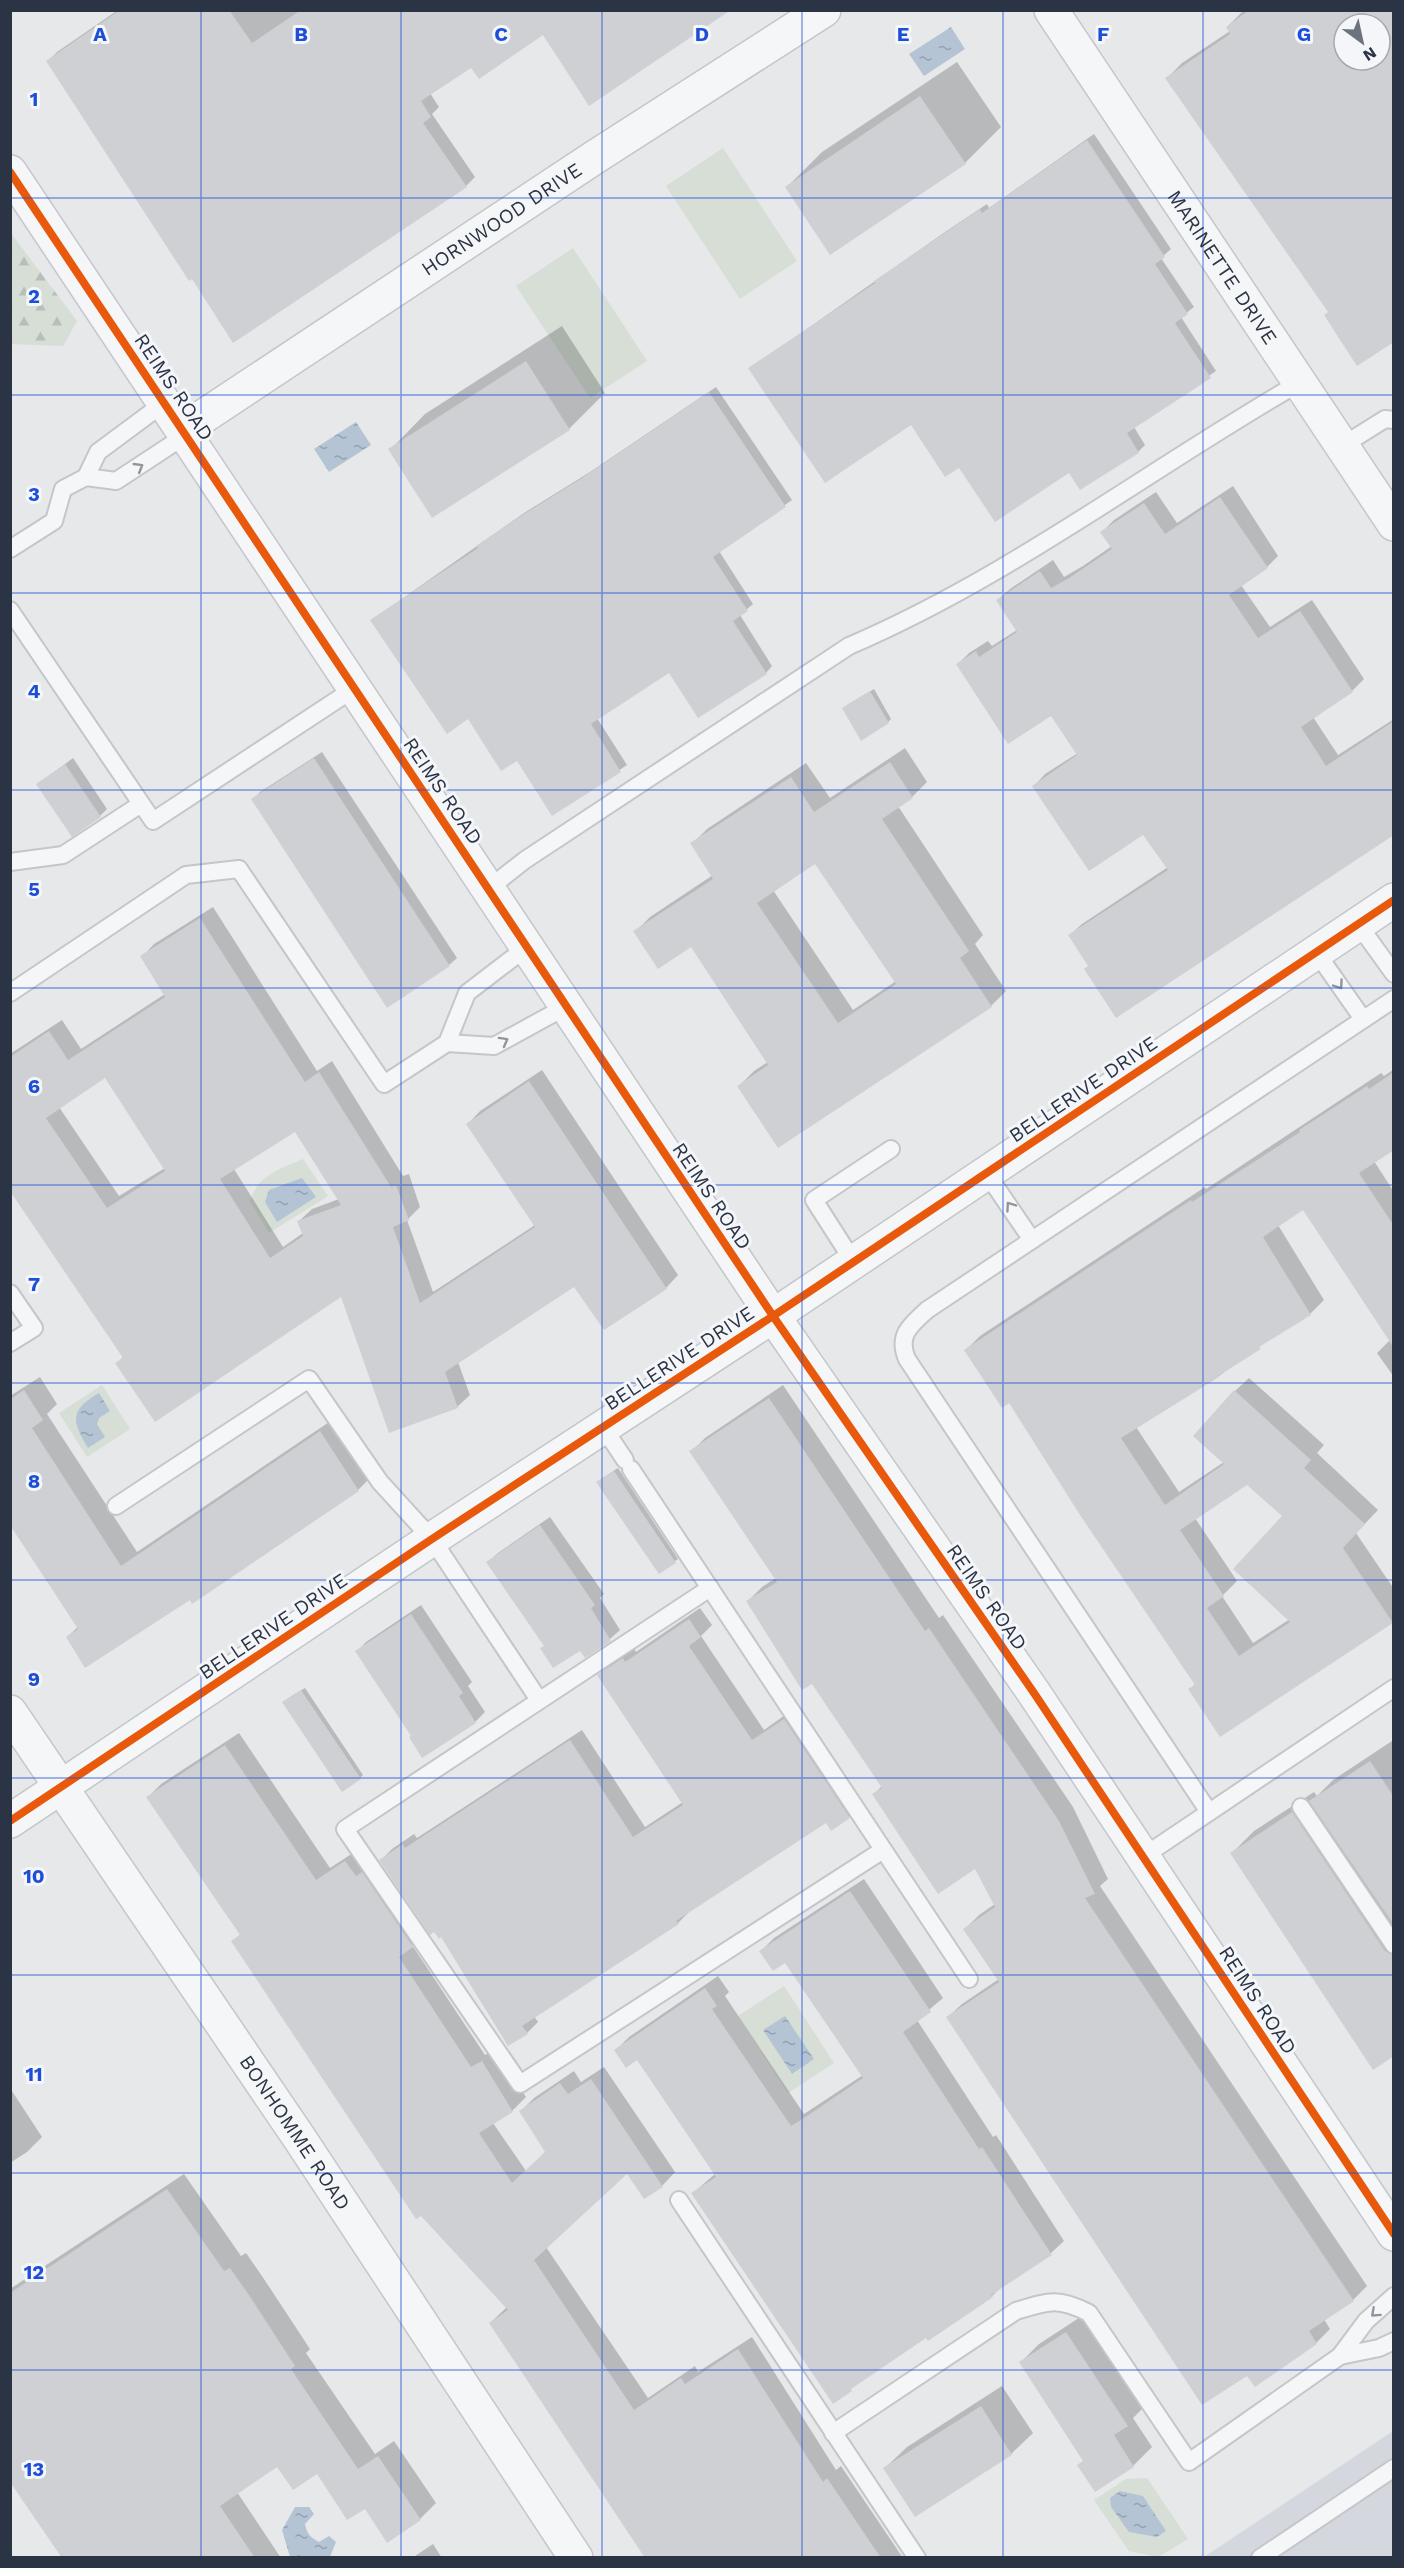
<svg xmlns="http://www.w3.org/2000/svg" width="1404" height="2568" font-family="'Work Sans',sans-serif">
<defs>
<pattern id="forest-firs" width="22" height="20" patternUnits="userSpaceOnUse" patternTransform="scale(1.5)"><rect width="22" height="20" fill="#d6ded6"/><path d="M5 1l3.5 6h-7zM16 11l3.5 6h-7z" fill="#b8bfb9"/></pattern>
<pattern id="water-ripples" width="26" height="14" patternUnits="userSpaceOnUse" patternTransform="scale(1.5)"><rect width="26" height="14" fill="#b4c4d5"/><path d="M2 4q2-2 4 0t4 0M15 11q2-2 4 0t4 0" fill="none" stroke="#93a0af"/></pattern>
</defs>
<rect width="100%" height="100%" fill="#e6e8ea"/>
<polygon fill="#d4d7dd" points="1393,2431 1393,2557 1204,2557"/>
<g fill="#d6ded6">
<polygon points="723,148 797,261 740,299 666,186"/>
<polygon points="573,248 647,361 590,398 516,286"/>
<path d="M303,1159L328,1196L269,1233L250,1201C259,1174 280,1169 303,1159Z"/>
<polygon points="102,1385 130,1429 87,1457 59,1413"/>
<polygon points="784,1986 834,2063 788,2093 738,2016"/>
<polygon points="1147,2478 1188,2539 1158,2557 1129,2551 1094,2500 1126,2479"/>
</g>
<polygon fill="url(#forest-firs)" points="10,232 77,321 63,346 11,344"/>
<g fill="url(#water-ripples)">
<polygon points="951,27 965,49 924,76 909,54"/>
<polygon points="356,422 371,445 329,472 314,449"/>
<polygon points="302,1178 316,1197 277,1222 265,1202 269,1190"/>
<path d="M99,1393L110,1411L99,1418L97,1424L105,1437L88,1448C71,1420 70,1410 99,1393Z"/>
<polygon points="785,2016 814,2059 792,2074 763,2030"/>
<polygon points="1120,2491 1143,2496 1166,2531 1157,2537 1129,2532 1111,2507 1110,2498"/>
<path d="M295,2507H309L314,2514L305,2524C307,2534 310,2537 319,2542L329,2536L336,2542L330,2557H290L282,2530Z"/>
</g>
<g fill="#0003" fill-rule="evenodd">
<polygon points="118,10 728,10 543,33 472,66 430,93 439,107 432,114 475,177 466,186 234,341 48,61 57,52"/>
<path d="M1244,10H1394L1330,312L1167,78L1182,63L1230,31L1227,27ZM1344,24H1380V60H1344Z"/>
<polygon points="957,62 1001,127 965,163 787,187 822,152"/>
<polygon points="1094,134 1171,249 1161,258 1194,307 1181,317 1216,371 1134,427 1145,445 1138,452 1080,488 1070,471 960,466 912,423 750,369 945,232 987,204 989,208"/>
<polygon points="562,326 605,393 569,429 433,516 390,450 425,414"/>
<polygon points="716,387 792,500 719,551 753,604 740,615 772,666 766,673 670,671 597,718 627,765 553,814 518,759 469,717 372,620 524,513 590,472"/>
<polygon points="1233,486 1278,556 1267,567 1241,585 1270,627 1312,600 1364,679 1352,691 1313,717 1338,755 1394,719 1394,833 1089,965 1070,935 1082,924 1168,867 1144,833 1034,786 1045,774 1078,753 1051,714 958,664 969,653 988,641 992,646 1017,630 998,600 1010,589 1053,560 1064,577 1083,566 1112,546 1102,532 1114,520 1156,492 1177,523"/>
<polygon points="874,689 891,719 888,722 847,705"/>
<path d="M905,748L927,782L912,797L898,806L983,935L975,944L1006,991L991,1006L739,1086L754,1071L768,1062L691,945L635,932L650,917L713,875L692,844L707,829L806,763L830,798ZM816,862L896,981L853,1010L773,890Z"/>
<polygon points="322,752 457,958 449,965 253,800 260,792"/>
<polygon points="73,758 107,809 100,816 38,784"/>
<path d="M213,907L317,1071L332,1061L403,1176L409,1174L420,1207L407,1220L433,1292L535,1225L468,1124L480,1111L542,1070L678,1275L666,1288L575,1284L458,1362L470,1395L457,1407L341,1294L117,1363L124,1356L10,1188V1054L62,1020L81,1049L165,994L142,957L154,944ZM106,1076L165,1168L119,1196L59,1107ZM296,1130L339,1199L312,1209L299,1221L303,1233L283,1247L234,1169Z"/>
<path d="M1394,1069V1148L1374,1161L1394,1192V1377L1377,1353L1390,1340L1304,1208L1278,1225L1324,1300L1310,1314L1268,1340L1219,1376L1136,1427L1179,1492L1224,1462L1235,1391L1249,1378L1324,1445L1317,1453L1378,1510L1356,1533L1394,1589V1620L1190,1689L1196,1683L1009,1401L966,1350L980,1336L1205,1187L1206,1189L1381,1073L1384,1076ZM1247,1483L1284,1516L1290,1619L1253,1643L1222,1596L1237,1581L1195,1518Z"/>
<polygon points="40,1377 57,1404 47,1414 137,1552 335,1418 373,1475 359,1489 193,1602 190,1598 67,1637 78,1627 10,1522 10,1396"/>
<polygon points="783,1385 939,1618 943,1615 1073,1807 1108,1879 1100,1886 1367,2286 1353,2300 1324,2319 1330,2329 1316,2343 1255,2385 948,2017 962,2004 999,1979 965,1929 979,1915 995,1904 976,1867 873,1795 882,1786 812,1682 748,1601 762,1587 776,1578 691,1452 705,1438"/>
<polygon points="618,1468 678,1559 659,1572 601,1479"/>
<polygon points="550,1517 604,1594 600,1598 620,1630 610,1639 586,1656 581,1648 545,1645 488,1562 498,1553"/>
<polygon points="421,1605 472,1682 468,1686 485,1712 475,1722 413,1735 357,1652 366,1642"/>
<polygon points="700,1608 712,1625 701,1636 764,1730 795,1708 860,1806 849,1817 827,1821 689,1912 678,1923 534,2016 538,2022 527,2033 381,1860 392,1849 414,1834 417,1838 582,1730 645,1827 683,1802 599,1675 610,1664 634,1648 636,1652"/>
<polygon points="305,1688 363,1775 360,1778 287,1699"/>
<polygon points="239,1733 330,1868 359,1849 425,1933 412,1945 485,2055 495,2049 526,2097 512,2111 493,2123 526,2171 547,2152 521,2111 534,2098 574,2071 581,2082 604,2067 675,2172 662,2186 644,2197 627,2172 546,2247 648,2398 695,2366 698,2372 752,2337 836,2470 841,2466 903,2558 647,2558 490,2323 507,2307 233,1941 241,1934 148,1797 161,1784"/>
<polygon points="1392,1741 1394,1743 1394,2054 1232,1853 1254,1831 1314,1792 1317,1796 1333,1780"/>
<polygon points="864,1879 943,1998 917,2020 993,2137 996,2135 1064,2241 1051,2253 1003,2285 992,2296 926,2336 863,2379 833,2402 693,2193 715,2174 638,2058 616,2050 629,2037 718,1976 729,1992 725,1996 804,2114 863,2075 785,1961 761,1951 774,1938"/>
<polygon points="10,2088 42,2137 27,2152 10,2163"/>
<polygon points="184,2174 241,2256 246,2253 264,2279 310,2349 306,2353 375,2454 394,2441 436,2503 420,2519 365,2507 317,2472 278,2465 237,2492 281,2558 63,2558 10,2480 10,2289"/>
<polygon points="1085,2314 1145,2406 1133,2418 1152,2447 1133,2466 1095,2490 1079,2465 1084,2460 1021,2362 1039,2344"/>
<polygon points="1002,2386 1033,2433 1011,2454 885,2468 907,2447"/>
<polygon points="433,2544 442,2558 412,2558"/>
</g>
<g fill="#ced0d3" fill-rule="evenodd">
<polygon points="120,10 229,10 252,43 301,10 731,10 589,106 543,35 479,79 471,68 421,101 431,117 423,123 467,187 233,343 192,279 189,281 46,61"/>
<path d="M1249,10H1394V342L1357,366L1324,315L1328,312L1165,78L1230,34L1226,27ZM1344,24H1380V60H1344Z"/>
<polygon points="920,96 966,164 830,255 785,187"/>
<polygon points="1087,140 1165,257 1155,264 1188,314 1175,323 1211,378 1127,433 1139,453 1080,490 1069,473 995,522 959,468 945,477 911,425 825,483 748,368 875,283 874,281 937,238 980,209 982,213"/>
<polygon points="526,361 570,430 432,518 388,449"/>
<polygon points="709,392 786,507 713,557 748,611 733,621 767,674 698,718 669,673 591,724 621,772 552,816 517,761 501,771 468,719 447,734 370,620 478,548 476,546 516,519 582,478"/>
<polygon points="1220,497 1268,568 1229,595 1258,638 1300,611 1353,692 1301,727 1326,766 1394,721 1394,835 1116,1018 1084,969 1088,966 1068,935 1168,870 1143,835 1089,871 1032,786 1077,755 1051,716 1008,744 956,664 976,651 979,657 1017,632 996,600 1040,571 1051,588 1069,578 1112,549 1100,532 1144,503 1165,534"/>
<polygon points="870,691 889,723 861,741 842,708"/>
<polygon points="314,758 450,966 387,1008 251,799"/>
<path d="M890,762L913,798L882,819L969,951L960,958L992,1007L778,1148L737,1086L768,1065L691,947L658,969L633,931L713,879L690,843L791,777L814,812ZM815,864L896,984L838,1023L757,903Z"/>
<polygon points="65,764 101,817 72,837 36,784"/>
<path d="M200,918L305,1082L319,1072L391,1187L396,1185L409,1220L393,1227L420,1303L535,1227L466,1124L529,1081L667,1289L604,1330L574,1287L445,1372L458,1408L389,1433L341,1297L155,1422L115,1363L123,1358L10,1191V1057L49,1031L68,1060L165,997L140,956ZM105,1078L165,1171L107,1208L46,1118ZM295,1132L341,1205L297,1221L303,1236L270,1258L220,1179Z"/>
<path d="M1394,1072V1150L1359,1173L1394,1226V1348L1303,1210L1263,1237L1311,1315L1259,1347L1261,1349L1218,1376L1219,1377L1121,1438L1165,1505L1224,1464L1193,1436L1234,1390L1311,1460L1304,1468L1365,1524L1343,1548L1393,1623L1220,1737L1188,1689L1195,1685L1080,1515L1009,1403L1002,1408L964,1350L1191,1200L1192,1202L1300,1132L1299,1130L1367,1086L1369,1089ZM1247,1485L1282,1516L1233,1569L1290,1622L1239,1656L1207,1608L1224,1596L1180,1530Z"/>
<polygon points="24,1390 43,1420 32,1428 121,1566 320,1431 359,1491 192,1604 190,1600 85,1668 66,1637 78,1629 10,1525 10,1395 12,1398"/>
<polygon points="769,1398 925,1631 929,1628 1059,1821 1095,1894 1085,1898 1354,2301 1309,2331 1317,2344 1255,2387 1247,2376 1202,2405 946,2017 999,1982 963,1929 995,1907 975,1869 938,1894 872,1794 882,1788 812,1684 802,1690 746,1601 777,1582 689,1451"/>
<polygon points="614,1471 676,1563 659,1574 596,1482"/>
<polygon points="540,1525 595,1605 591,1608 611,1641 585,1658 580,1651 553,1668 540,1648 544,1646 486,1562"/>
<polygon points="411,1614 463,1693 459,1696 476,1723 422,1758 409,1737 411,1736 355,1651"/>
<polygon points="689,1619 701,1637 689,1646 752,1740 784,1719 850,1818 831,1831 826,1823 676,1921 679,1924 522,2026 528,2034 508,2046 441,1937 439,1939 434,1932 430,1935 379,1860 403,1844 405,1848 570,1740 633,1837 683,1805 597,1675 623,1658 625,1662"/>
<polygon points="301,1690 361,1779 342,1792 282,1702"/>
<polygon points="225,1745 316,1880 345,1861 356,1876 362,1872 413,1947 399,1957 471,2067 482,2061 513,2112 479,2133 512,2183 545,2152 519,2111 560,2083 568,2094 591,2079 663,2187 644,2199 627,2174 534,2260 634,2410 681,2378 685,2384 738,2349 823,2482 827,2478 881,2558 645,2558 489,2323 508,2310 421,2216 416,2219 231,1941 240,1935 146,1797"/>
<polygon points="1370,1761 1394,1797 1394,1925 1309,1801"/>
<polygon points="1292,1812 1385,1951 1394,1955 1394,2056 1373,2070 1230,1853"/>
<polygon points="850,1891 931,2012 903,2032 979,2149 982,2147 1052,2255 991,2295 993,2297 974,2310 928,2341 926,2338 851,2389 852,2391 833,2404 691,2193 716,2177 637,2060 626,2068 614,2050 705,1988 717,2006 712,2009 791,2126 804,2118 863,2078 785,1963 773,1971 759,1951"/>
<polygon points="167,2189 224,2271 230,2268 249,2295 295,2366 291,2369 358,2469 378,2456 421,2520 387,2543 365,2509 347,2520 317,2474 293,2490 277,2467 220,2506 255,2558 62,2558 10,2482 10,2293"/>
<polygon points="1066,2332 1128,2426 1114,2435 1134,2467 1095,2492 1077,2465 1083,2461 1019,2362"/>
<polygon points="981,2406 1012,2455 915,2517 883,2468"/>
</g>
<g fill="none" stroke-linecap="round" stroke-linejoin="round">
<defs>
<g id="service">
<polyline points="1342,446 1385,419 1394,420"/>
<polyline points="86,477 98,452 164,403"/>
<polyline points="10,549 54,521 63,489 86,477 116,481 186,435"/>
<polyline points="10,610 153,821 355,688"/>
<polyline points="10,862 63,855 141,804"/>
<path d="M488,889L525,860L849,646C1010,577 1148,470 1299,383"/>
<polyline points="1358,924 1394,974"/>
<polyline points="1316,952 1363,1019"/>
<polyline points="10,993 186,875 239,869 384,1084 447,1043 467,993 527,947"/>
<polyline points="447,1043 494,1046 567,1006"/>
<polyline points="987,1174 1032,1240"/>
<polyline points="853,1261 814,1200 891,1149"/>
<polyline points="10,1293 34,1328 10,1343"/>
<polyline points="603,1427 625,1460"/>
<polyline points="631,1469 969,1979"/>
<polyline points="116,1506 309,1379 380,1482 432,1539 539,1700"/>
<polyline points="710,1588 345,1829 520,2084 883,1850"/>
<polyline points="1301,1807 1394,1945"/>
<path d="M1209,1812L907,1359C897,1336 910,1325 927,1310L1394,999"/>
<polyline points="1144,1856 1394,1688"/>
<polyline points="679,2200 917,2558"/>
<polyline points="1394,2296 1366,2321 1340,2356 1379,2348 1394,2341"/>
<path d="M833,2433L1016,2311C1049,2301 1058,2297 1089,2313L1189,2462L1340,2356"/>
<polyline points="1260,2558 1394,2468"/>
</g>
<g id="minor">
<path id="s1" d="M1051,10L1394,524"/>
<polyline points="10,172 773,1316 1034,1693 1394,2234"/>
<path id="s2" d="M183,430L595,157L824,10"/>
<path id="s3" d="M10,1712L300,2139L576,2558"/>
<polyline points="10,1821 432,1539 773,1316 1394,900"/>
</g>
</defs>
<use href="#service" stroke="#c4c6c8" stroke-width="20"/>
<use href="#minor" stroke="#c4c6c8" stroke-width="36"/>
<use href="#service" stroke="#f5f6f7" stroke-width="16"/>
<use href="#minor" stroke="#f5f6f7" stroke-width="33"/>
<defs>
<g id="cycleway">
<polyline points="10,172 773,1316 1034,1693 1394,2234"/>
<polyline points="10,1821 432,1539 773,1316 1394,900"/>
</g>
</defs>
<use href="#cycleway" stroke="#f4f6f9" stroke-width="11"/>
<use href="#cycleway" stroke="#e8590c" stroke-width="8"/>
</g>
<defs><path id="oneway-chevron" d="M-2-3.5L2.5 0L-2 3.5" fill="none" stroke-width="1.6" stroke-linecap="round" stroke-linejoin="round" transform="scale(1.5)"/></defs>
<g stroke="#90959e">
<use href="#oneway-chevron" transform="translate(139 467) rotate(-31)"/>
<use href="#oneway-chevron" transform="translate(1339 985) rotate(55)"/>
<use href="#oneway-chevron" transform="translate(504 1041) rotate(-29)"/>
<use href="#oneway-chevron" transform="translate(1010 1206) rotate(-125)"/>
<use href="#oneway-chevron" transform="translate(1375 2313) rotate(138)"/>
</g>
<path fill="none" stroke="#1d4ed8" stroke-width="1.5" stroke-opacity="0.55" d="M201,10V2558M401,10V2558M602,10V2558M802,10V2558M1003,10V2558M1203,10V2558M10,198H1394M10,395H1394M10,593H1394M10,790H1394M10,988H1394M10,1185H1394M10,1383H1394M10,1580H1394M10,1778H1394M10,1975H1394M10,2173H1394M10,2370H1394"/>
<g text-anchor="middle" stroke-width="6" stroke-linejoin="round" paint-order="stroke">
<g font-size="20" fill="#2b3445" stroke="#f4f6f9">
<text dy="7" stroke="none"><textPath href="#s2" startOffset="382">HORNWOOD DRIVE</textPath></text>
<text dy="7" stroke="none"><textPath href="#s1" startOffset="309">MARINETTE DRIVE</textPath></text>
<text transform="translate(174 387) rotate(56)" y="7">REIMS ROAD</text>
<text transform="translate(443 791) rotate(56)" y="7">REIMS ROAD</text>
<text transform="translate(1083 1089) rotate(-34)" y="7">BELLERIVE DRIVE</text>
<text transform="translate(712 1196) rotate(56)" y="7">REIMS ROAD</text>
<text transform="translate(679 1358) rotate(-33)" y="7">BELLERIVE DRIVE</text>
<text transform="translate(987 1597) rotate(55)" y="7">REIMS ROAD</text>
<text transform="translate(273 1626) rotate(-34)" y="7">BELLERIVE DRIVE</text>
<text transform="translate(1258 2000) rotate(57)" y="7">REIMS ROAD</text>
<text dy="7" stroke="none"><textPath href="#s3" startOffset="508">BONHOMME ROAD</textPath></text>
</g>
</g>
<g font-size="20" text-anchor="middle" font-weight="bold" fill="#1d4ed8" stroke="#f4f6f9" stroke-width="6" stroke-linejoin="round" paint-order="stroke">
<text x="100" y="41">A</text>
<text x="301" y="41">B</text>
<text x="501" y="41">C</text>
<text x="702" y="41">D</text>
<text x="903" y="41">E</text>
<text x="1103" y="41">F</text>
<text x="1304" y="41">G</text>
<text x="34" y="106">1</text>
<text x="34" y="303">2</text>
<text x="34" y="501">3</text>
<text x="34" y="698">4</text>
<text x="34" y="896">5</text>
<text x="34" y="1093">6</text>
<text x="34" y="1291">7</text>
<text x="34" y="1488">8</text>
<text x="34" y="1686">9</text>
<text x="34" y="1883">10</text>
<text x="34" y="2081">11</text>
<text x="34" y="2279">12</text>
<text x="34" y="2476">13</text>
</g>
<rect width="1404" height="2568" fill="none" stroke="#2b3445" stroke-width="24"/>
<g transform="translate(1362 42) rotate(147)"><circle r="28" fill="#f4f6f9" stroke="#a4a8b1" stroke-width="1.5"/>
<path d="M0-4.5L10 22L0 15L-10 22Z" fill="#6c737f"/>
<text y="-9" font-size="16" font-weight="bold" text-anchor="middle" fill="#2b3445">N</text>
</g>
</svg>
